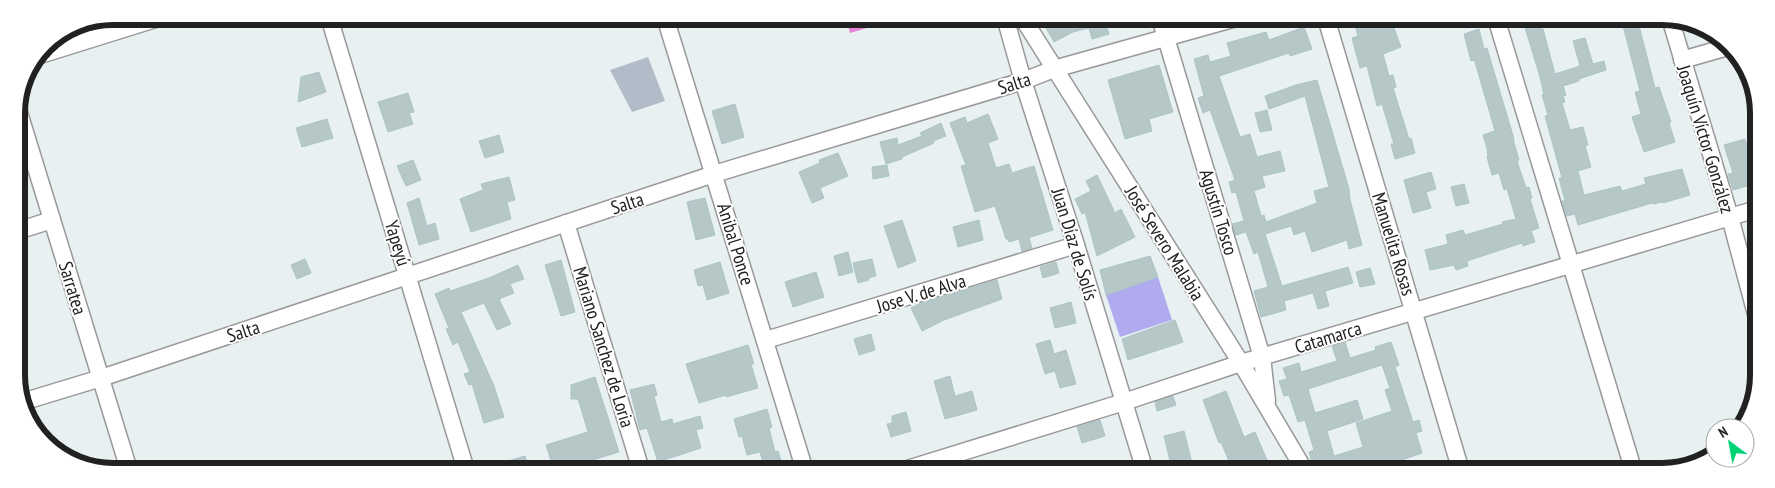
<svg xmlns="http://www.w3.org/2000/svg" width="1775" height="488" font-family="'PT Sans Narrow',sans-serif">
<rect width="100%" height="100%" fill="#e8f0f2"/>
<polygon fill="#b2bcc8" points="648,57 665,101 632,112 610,70"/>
<polygon fill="#afabee" points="1158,277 1172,320 1120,337 1106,295"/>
<polygon fill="#e582d5" points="846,17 904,17 850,33"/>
<g fill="#b6c7c7" stroke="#a9c5c5" fill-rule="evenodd">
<polygon points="1063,17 1114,17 1115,21 1106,24 1109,34 1092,39 1089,28 1073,32 1054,42 1045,26"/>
<polygon points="1353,18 1390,18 1401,47 1383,54 1389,76 1393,75 1396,87 1393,88 1409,139 1411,138 1415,153 1395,159 1391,144 1394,144 1382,104 1377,106 1367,66 1360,68 1352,38 1358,36"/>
<polygon points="1522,18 1539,18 1542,30 1543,29 1555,74 1580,66 1573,41 1585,38 1593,64 1604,61 1606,70 1579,79 1579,81 1563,86 1566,95 1563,96 1565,102 1562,103 1570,130 1583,127 1588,145 1585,146 1591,167 1578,171 1584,195 1620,186 1622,191 1646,184 1644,178 1682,169 1690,195 1663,203 1662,202 1654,204 1652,203 1578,225 1575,214 1567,216 1562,201 1565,201 1559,178 1562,178 1545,116 1548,115 1542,95 1544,95 1540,77"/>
<polygon points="1621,18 1637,18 1655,88 1659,87 1671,122 1669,123 1675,142 1644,152 1632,117 1641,114 1635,92 1640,91"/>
<polygon points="1304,27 1312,49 1290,56 1289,53 1219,76 1240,137 1250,134 1257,157 1280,151 1285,171 1262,176 1265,187 1254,191 1261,216 1264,215 1266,222 1317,203 1314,191 1329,187 1305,96 1269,109 1265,96 1296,85 1317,80 1349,189 1350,200 1362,245 1349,249 1347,240 1312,252 1305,231 1294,235 1291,226 1265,234 1282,286 1348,267 1353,283 1325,291 1329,306 1318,309 1313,293 1284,301 1286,310 1261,317 1254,291 1268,287 1258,252 1254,254 1246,232 1236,235 1232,224 1244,221 1236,192 1232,193 1229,182 1235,180 1210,110 1203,113 1198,98 1204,96 1194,59 1208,55 1210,62 1231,56 1227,43 1266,32 1269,40"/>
<polygon points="1479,29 1484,49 1487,48 1492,65 1514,139 1513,139 1519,160 1517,161 1526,188 1529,187 1532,198 1530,199 1539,228 1531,231 1535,242 1523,246 1522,243 1467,261 1468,266 1456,270 1454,265 1430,270 1425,250 1448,244 1446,235 1463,230 1465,235 1503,224 1502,222 1516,219 1507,189 1504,190 1499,173 1492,175 1487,157 1488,156 1487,148 1483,135 1495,131 1475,62 1474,60 1471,61 1464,34"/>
<polygon points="1159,65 1173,112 1149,119 1152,131 1125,139 1108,80"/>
<polygon points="319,72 326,92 298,102 301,77"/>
<polygon points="408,93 414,112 409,113 413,124 388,132 378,102"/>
<polygon points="735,104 744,137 722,144 712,111"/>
<polygon points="1267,110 1272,130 1260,132 1255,113"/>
<polygon points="988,114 998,139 988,143 996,168 1009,164 1012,173 1034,166 1053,230 1031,237 1029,238 1032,248 1022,251 1019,239 1009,242 1008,239 1006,239 995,206 975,212 961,166 966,165 950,123 965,117 967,123"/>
<polygon points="327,119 333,138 302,147 296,128"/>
<polygon points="941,123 946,136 933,141 934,143 902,157 902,159 886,164 880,142 897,138 898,145 922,136 920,133"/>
<polygon points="499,135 504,152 485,158 479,141"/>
<polygon points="1745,139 1750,155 1757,153 1757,183 1733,190 1728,174 1733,173 1724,145"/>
<polygon points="838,153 848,176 820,188 824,198 812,203 799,172 820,163 819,160"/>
<polygon points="413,160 421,180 406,186 397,166"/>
<polygon points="887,165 889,176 873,179 872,167"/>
<polygon points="1431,172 1436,189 1426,192 1431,208 1413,213 1404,180"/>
<polygon points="1097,175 1115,213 1121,209 1135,237 1097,256 1085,212 1082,214 1075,199 1091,191 1086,181"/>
<polygon points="509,177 515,200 507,202 511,219 471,232 460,199 483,190 481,184"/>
<polygon points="1464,184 1469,203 1456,206 1451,187"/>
<polygon points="419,198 427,226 435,223 439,239 419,245 407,203"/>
<polygon points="705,198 715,235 696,240 687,202"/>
<polygon points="902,220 916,261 898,268 884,226"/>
<polygon points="979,220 983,240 958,247 953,227"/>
<polygon points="848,252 853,272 839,276 834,256"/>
<polygon points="1150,256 1158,277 1106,295 1100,270"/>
<polygon points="305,259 311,273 297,279 291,265"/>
<polygon points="872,259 876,276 868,278 869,280 858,283 853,263"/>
<polygon points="561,260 575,312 561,316 545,265"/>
<polygon points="720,262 729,293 707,300 703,285 698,286 694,270"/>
<polygon points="1056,262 1059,273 1043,278 1040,267"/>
<polygon points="518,265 524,279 510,284 514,293 499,299 511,324 497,330 484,303 461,312 494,386 504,417 484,423 472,384 469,385 464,374 470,372 458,342 453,345 446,329 449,328 435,294 449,288 450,291 489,278"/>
<polygon points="1370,268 1375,284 1360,287 1356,272"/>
<polygon points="816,272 824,297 793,307 785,282"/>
<polygon points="997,280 1002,299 944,320 922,331 911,308 921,303"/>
<polygon points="1071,302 1076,323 1055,328 1050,308"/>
<polygon points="1175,320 1183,342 1128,360 1122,339"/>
<polygon points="871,334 875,350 859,355 854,339"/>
<polygon points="1050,340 1054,354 1066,350 1076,384 1060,388 1055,371 1045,374 1036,344"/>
<path d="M1345,342L1350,358L1376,350L1375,347L1391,342L1399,365L1395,367L1413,422L1419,420L1422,431L1416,433L1422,453L1379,468L1376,460L1352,467L1354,471H1334L1331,460L1313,465L1309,452L1314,450L1305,420L1298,422L1289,395L1284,396L1279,381L1287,379L1283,368L1299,363L1301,372L1337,361L1332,346ZM1382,365L1390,388L1385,390L1392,411L1356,423L1363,447L1334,456L1327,431L1363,419L1357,400L1315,413L1308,389Z"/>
<polygon points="748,345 754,364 751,364 758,388 726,397 726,395 699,403 686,364"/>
<polygon points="950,376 955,396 972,391 977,410 945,419 934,381"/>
<polygon points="595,377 619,452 559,470 554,470 546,445 588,432 578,399 571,399 571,385"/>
<polygon points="654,384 657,395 654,396 661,422 672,419 673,424 700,416 703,428 696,430 701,448 658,462 647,428 640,430 630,390"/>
<polygon points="1226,391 1244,437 1255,432 1270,467 1261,471 1233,471 1221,442 1219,443 1203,400"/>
<polygon points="1173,396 1176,405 1157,411 1155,402"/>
<polygon points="767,409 772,427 769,428 775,452 778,451 784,471 766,471 760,452 747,455 742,436 739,437 734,419"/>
<polygon points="906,412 911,431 891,437 887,424 892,423 892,416"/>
<polygon points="1100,420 1105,436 1082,443 1077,427"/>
<polygon points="1184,431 1194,471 1172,471 1169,462 1170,461 1164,436"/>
<polygon points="525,456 529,470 488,470 488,467"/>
</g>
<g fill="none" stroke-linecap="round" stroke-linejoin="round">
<defs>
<g id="minor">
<polyline points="329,17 466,470"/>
<polyline points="665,17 805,471"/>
<polyline points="1005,17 1023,81 1076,245 1145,471"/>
<polyline points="1022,17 1241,363 1305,471"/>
<polyline points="1160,18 1262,357 1267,401"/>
<polyline points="1326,18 1461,471"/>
<polyline points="1496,18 1634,472"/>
<polyline points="1670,18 1730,217 1757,318"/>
<polyline points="40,55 165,16"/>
<polyline points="1682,60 1731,46"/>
<polyline points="17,106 129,470"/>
<polyline points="566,223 641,470"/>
<polyline points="17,231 52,220"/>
<polyline points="766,340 1076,245"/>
<polyline points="22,402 101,378 714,174 1023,81 1054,69 1236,18"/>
<polyline points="901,471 1124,402 1241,363 1757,209"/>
</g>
</defs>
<use href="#minor" stroke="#989898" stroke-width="19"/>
<use href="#minor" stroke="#fff" stroke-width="16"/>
</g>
<g text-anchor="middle" stroke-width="4" stroke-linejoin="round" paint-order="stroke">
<g font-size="19" fill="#212121" stroke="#fff">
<text transform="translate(1014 83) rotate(-18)" y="7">Salta</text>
<text transform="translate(1706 139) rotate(73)" y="7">Joaquín Víctor González</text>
<text transform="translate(627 203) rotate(-18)" y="7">Salta</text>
<text transform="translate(1219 212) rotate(73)" y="7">Agustín Tosco</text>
<text transform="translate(398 243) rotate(73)" y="7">Yapeyú</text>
<text transform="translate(1165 243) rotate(58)" y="7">José Severo Malabia</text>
<text transform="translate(736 244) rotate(73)" y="7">Anibal Ponce</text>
<text transform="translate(1075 244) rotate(73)" y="7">Juan Díaz de Solís</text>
<text transform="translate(1394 244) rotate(73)" y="7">Manuelita Rosas</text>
<text transform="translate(73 288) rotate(73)" y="7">Sarratea</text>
<text transform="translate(921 293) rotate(-17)" y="7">Jose V. de Alva</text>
<text transform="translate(243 331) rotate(-18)" y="7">Salta</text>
<text transform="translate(1328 337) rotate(-17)" y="7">Catamarca</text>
<text transform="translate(604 347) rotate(73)" y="7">Mariano Sanchez de Loria</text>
</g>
</g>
<path d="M0 0H1775V488H0ZM113 25H1662A88 88 0 0 1 1750 113V375A88 88 0 0 1 1662 463H113A88 88 0 0 1 25 375V113A88 88 0 0 1 113 25Z" fill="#fff" fill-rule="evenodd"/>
<path fill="none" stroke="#212121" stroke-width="6" d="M113 25H1662A88 88 0 0 1 1750 113V375A88 88 0 0 1 1662 463H113A88 88 0 0 1 25 375V113A88 88 0 0 1 113 25Z"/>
<g transform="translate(1730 443) rotate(328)"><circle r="24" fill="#ffffff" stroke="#a6a6a6"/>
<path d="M0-4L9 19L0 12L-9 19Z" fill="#00d374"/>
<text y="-8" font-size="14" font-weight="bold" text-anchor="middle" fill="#212121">N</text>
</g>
</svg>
